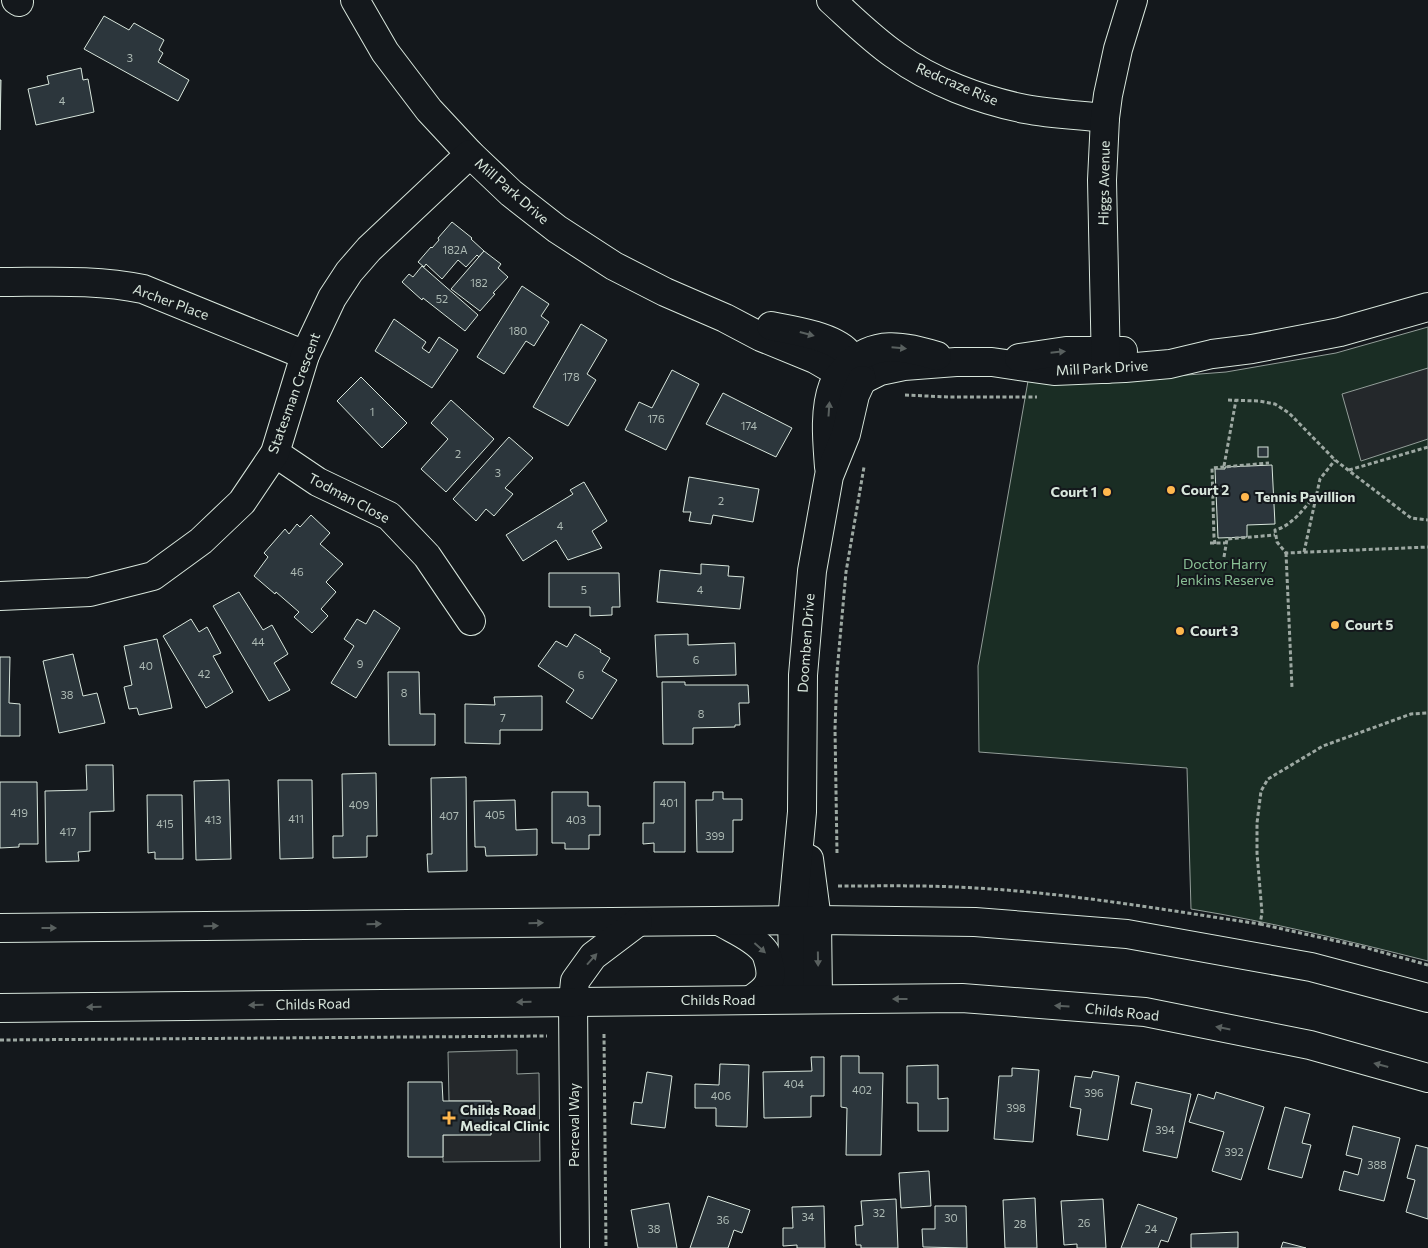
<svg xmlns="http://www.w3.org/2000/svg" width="1428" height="1248" font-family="Commissioner,sans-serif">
<rect width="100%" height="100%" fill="#14181c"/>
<path fill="#1a2d24" stroke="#939e99" d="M1428,327V961C1349,941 1271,922 1191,909L1187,768L979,752L978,666L1028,381L1174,376L1226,372L1336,353Z"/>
<g fill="#24282b" stroke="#939e99">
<polygon points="1428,368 1428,439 1361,461 1342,394"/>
<polygon points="517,1050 517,1074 539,1073 540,1161 443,1162 443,1135 491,1134 491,1101 449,1101 448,1052"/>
</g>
<g fill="#2c363c" stroke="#d8e6dc">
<polygon points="104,16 129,30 134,23 164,40 159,50 163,53 158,62 189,80 178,101 84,49"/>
<polygon points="81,68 83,80 88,79 94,112 36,125 28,89 49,84 47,76"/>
<polygon points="0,80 1,80 0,130"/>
<polygon points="452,222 472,238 471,239 484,251 479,257 477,255 466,267 458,260 442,279 426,264 424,267 418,262 431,247 432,248 439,240 438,238"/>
<polygon points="484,251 501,264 498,268 508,277 493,293 495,294 480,311 451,289"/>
<polygon points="422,266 478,315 465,331 423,298 422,300 402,282 409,274 413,277"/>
<polygon points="522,286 549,304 541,316 549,322 534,346 526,341 504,374 477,357"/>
<polygon points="394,319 426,342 422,348 429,353 439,337 458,350 432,388 375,351"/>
<polygon points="581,324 607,340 587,374 596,380 568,426 533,407"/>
<polygon points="672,370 699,384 666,450 625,430 639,402 652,408"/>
<polygon points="361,377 407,423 382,448 337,401"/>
<polygon points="723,393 792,428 776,457 706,424"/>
<polygon points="451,400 494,439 446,492 421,469 448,439 431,423"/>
<polygon points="509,437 533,458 505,488 513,494 494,516 486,509 476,521 453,499"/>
<rect x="1258" y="447" width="10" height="10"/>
<polygon points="1272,465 1275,524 1247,525 1247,537 1218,538 1215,469 1225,469 1225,467"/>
<polygon points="689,477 759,489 753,522 713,515 711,524 689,521 691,512 683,512"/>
<polygon points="584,482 607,521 592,531 602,548 568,560 556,540 523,561 506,535 573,494 570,490"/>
<polygon points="311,515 330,533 320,544 343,564 326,582 336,592 321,609 328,616 312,633 294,617 299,612 276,592 275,594 254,576 268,557 264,553 285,529 289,534 297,524 300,527"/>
<polygon points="701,564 729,566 728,576 744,577 740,609 657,602 660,570 701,574"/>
<polygon points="549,573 619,573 620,607 612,607 612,615 590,616 590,607 549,607"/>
<polygon points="239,592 263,630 272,625 288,654 274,663 290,690 269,701 213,606"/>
<polygon points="374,610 400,628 356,698 331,683 354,646 344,639 357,619 366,624"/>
<polygon points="191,619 199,632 207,627 221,653 213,656 233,692 206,708 163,636"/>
<polygon points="575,634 601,650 600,652 610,658 602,671 617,680 592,719 566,702 574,690 538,666 556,641 567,647"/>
<polygon points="688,634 688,645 735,643 736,675 657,677 655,635"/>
<polygon points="157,639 172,708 139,715 137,708 129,709 124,687 132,685 124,646"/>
<polygon points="73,654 83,696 97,693 105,723 59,733 43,661"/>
<polygon points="0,657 10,657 9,703 20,704 20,736 0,736"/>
<polygon points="388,672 419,672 420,714 435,714 435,745 389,745"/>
<polygon points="662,682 685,682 685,685 748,685 749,703 739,703 740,725 735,725 735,727 693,728 693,744 663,744"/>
<polygon points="542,696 542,730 500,730 500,744 465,743 465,704 495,705 494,697"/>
<polygon points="86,765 113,765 114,811 90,812 90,851 78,852 79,861 46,862 45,791 87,790"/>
<polygon points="376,773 377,836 367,836 367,857 333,858 333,836 343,836 342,774"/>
<polygon points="466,777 467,871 428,872 427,854 432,854 431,778"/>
<polygon points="229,780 231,859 196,860 194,781"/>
<polygon points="278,780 312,780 313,858 280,859"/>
<polygon points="0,782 37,782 38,844 19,844 19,847 0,848"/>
<polygon points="654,782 685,782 685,852 654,852 654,843 643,844 643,823 654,823"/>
<polygon points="552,792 588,792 588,806 600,806 600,835 589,835 589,849 565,849 565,843 552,843"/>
<polygon points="713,792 723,792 723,799 742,799 742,820 733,820 733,852 697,852 696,800 713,800"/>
<polygon points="147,795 182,795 183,859 155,859 155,852 148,853"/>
<polygon points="515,800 516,830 537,829 537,855 486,856 485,847 475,847 474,801"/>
<polygon points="841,1056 859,1056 859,1073 883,1073 881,1155 846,1155 847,1108 841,1107"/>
<polygon points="811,1057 824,1057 824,1096 811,1096 811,1117 764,1118 763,1072 812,1071"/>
<polygon points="720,1064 749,1065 747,1127 716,1126 716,1108 695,1108 695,1084 719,1085"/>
<polygon points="938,1065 938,1099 948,1098 948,1131 918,1131 918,1103 907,1103 907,1066"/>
<polygon points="1012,1068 1039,1070 1033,1142 994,1139 999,1076 1012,1076"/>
<polygon points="1093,1071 1119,1076 1108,1140 1077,1135 1081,1109 1070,1107 1075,1076 1091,1078"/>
<polygon points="647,1072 672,1076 665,1128 631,1124 634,1102 642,1103"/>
<polygon points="408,1082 442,1082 443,1101 491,1101 491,1135 443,1135 443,1157 408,1157"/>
<polygon points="1136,1082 1191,1094 1177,1158 1143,1151 1152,1109 1131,1104"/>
<polygon points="1216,1092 1264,1107 1241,1180 1212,1171 1224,1132 1189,1122 1198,1094 1214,1099"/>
<polygon points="1285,1107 1310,1114 1302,1143 1311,1145 1302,1178 1268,1169"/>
<polygon points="1353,1126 1400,1138 1384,1201 1339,1190 1344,1171 1358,1175 1362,1159 1346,1155"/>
<polygon points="1416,1145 1428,1148 1428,1219 1406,1212 1415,1180 1407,1178"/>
<polygon points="929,1171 931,1206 901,1208 899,1173"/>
<polygon points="708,1196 750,1210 742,1233 734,1230 728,1248 690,1248"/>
<polygon points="1035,1198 1037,1248 1005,1248 1003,1200"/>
<polygon points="896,1199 898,1248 861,1248 861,1245 856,1245 855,1226 863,1225 861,1201"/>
<polygon points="1103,1199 1106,1248 1077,1248 1077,1244 1064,1245 1061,1201"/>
<polygon points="669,1203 677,1248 638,1248 631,1210"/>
<polygon points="1138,1204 1177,1218 1168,1242 1161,1240 1158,1248 1121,1248"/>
<polygon points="824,1206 825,1248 797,1248 797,1245 783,1246 783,1228 793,1228 792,1207"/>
<polygon points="935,1206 966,1206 967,1248 923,1247 922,1229 935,1229"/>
<polygon points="1238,1232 1238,1248 1191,1248 1191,1234"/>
<polygon points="1283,1242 1306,1248 1281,1248"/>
</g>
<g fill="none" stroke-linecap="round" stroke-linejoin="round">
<defs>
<g id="minor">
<polyline points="16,0 19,2"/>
<polyline points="355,0 385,52 429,110 470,154 511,193 557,229 614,266 665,292 725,318 761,337 815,359 841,374 862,380 880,371 904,366 956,362 992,362 1054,371 1125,368 1170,364 1212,354 1252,349 1340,332 1428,307"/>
<path d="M831,0C852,19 872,39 895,55C932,82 981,100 1025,109C1051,114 1079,115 1105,118"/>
<path d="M0,282C48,282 96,279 143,289L305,355"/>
<path d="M771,326C792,330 832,336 847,352C854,359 857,368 861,376"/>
<polyline points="1019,358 1066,351 1123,351"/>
<polyline points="1106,369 1102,180 1105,118 1108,95 1118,49 1133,0"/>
<polyline points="275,453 318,482 389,516 427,556 471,621"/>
<path d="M829,467C827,441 824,410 833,386C836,379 842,373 847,367C874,339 903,346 937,356"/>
<polyline points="0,596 90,592 153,576 201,541 242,502 275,453 305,355 332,298 349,272 369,249 470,154"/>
<polyline points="809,859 817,920"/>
<polyline points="792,920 802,812 803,675 812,571 829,476 846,434 855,395 862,380"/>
<polyline points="573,1001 575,1248"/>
</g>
<g id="major">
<polyline points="792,920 794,999"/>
<polyline points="817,920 818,999"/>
<path d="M719,921C734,930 755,938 765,952C767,955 768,960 769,963C774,982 766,990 752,999"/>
<polyline points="0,928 817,920 975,922 1127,934 1311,967 1428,998"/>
<polyline points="573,1001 575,981 593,956 638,922"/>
<polyline points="0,1008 962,998 1145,1012 1310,1045 1428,1078"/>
</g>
</defs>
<use href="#minor" stroke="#d8e6dc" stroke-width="30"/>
<use href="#major" stroke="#d8e6dc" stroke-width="30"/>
<g stroke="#9da8a2" stroke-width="3" stroke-dasharray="4 2.5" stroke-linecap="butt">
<polyline points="905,395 948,397 1037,397"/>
<polyline points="1228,400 1259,401 1275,404 1289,413 1335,460 1411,518 1428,520"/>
<polyline points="1224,466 1236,400"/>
<polyline points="1349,470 1428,447"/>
<path d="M1315,496C1304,508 1292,526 1275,530L1277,542L1286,553L1428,547"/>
<polyline points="1210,543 1225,543"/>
<polyline points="1215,544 1214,537 1212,468 1269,463"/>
<polyline points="1304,552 1320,479 1335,460"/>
<polyline points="1286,553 1292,688"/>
<polyline points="1224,557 1227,539 1275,535"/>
<polyline points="837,853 835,729 837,672 846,572 864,467"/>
<path d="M838,886C884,886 929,885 975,888C1070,893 1165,910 1260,924L1262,913L1257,853V823L1261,791L1268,779L1323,746L1411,714L1428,713"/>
<polyline points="1260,924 1363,947 1428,965"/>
<polyline points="604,1034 606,1248"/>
<polyline points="0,1040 547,1036"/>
</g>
<use href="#minor" stroke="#14181c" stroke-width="28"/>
<use href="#major" stroke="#14181c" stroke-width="28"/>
</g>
<defs><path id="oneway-solid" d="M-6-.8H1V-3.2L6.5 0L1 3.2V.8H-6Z" transform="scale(1.25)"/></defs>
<g fill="#59605f">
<use href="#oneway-solid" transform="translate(807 334) rotate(15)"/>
<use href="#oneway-solid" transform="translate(899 348) rotate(5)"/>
<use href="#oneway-solid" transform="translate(1058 352) rotate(-6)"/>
<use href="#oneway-solid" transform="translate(829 409) rotate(-86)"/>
<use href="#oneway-solid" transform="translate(536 923) rotate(-1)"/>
<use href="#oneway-solid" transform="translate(374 924) rotate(-1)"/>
<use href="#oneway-solid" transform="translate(211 926) rotate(-1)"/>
<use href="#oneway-solid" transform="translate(49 928)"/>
<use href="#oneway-solid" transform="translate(760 948) rotate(42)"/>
<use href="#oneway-solid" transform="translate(592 959) rotate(-48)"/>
<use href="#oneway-solid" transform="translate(818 959) rotate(89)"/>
<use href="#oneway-solid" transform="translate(900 999) rotate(180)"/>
<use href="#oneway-solid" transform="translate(524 1002) rotate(179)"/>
<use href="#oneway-solid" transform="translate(256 1005) rotate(179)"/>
<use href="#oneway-solid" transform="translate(1062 1006) rotate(-176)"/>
<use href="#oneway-solid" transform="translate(94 1007) rotate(179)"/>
<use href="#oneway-solid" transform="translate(1223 1028) rotate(-169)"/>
<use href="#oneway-solid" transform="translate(1381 1065) rotate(-165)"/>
</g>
<g fill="#ffb74d" stroke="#14181c" stroke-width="2">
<circle cx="1171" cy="490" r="5"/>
<circle cx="1107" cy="492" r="5"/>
<circle cx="1245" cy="497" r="5"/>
<circle cx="1335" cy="625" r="5"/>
<circle cx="1180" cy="631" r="5"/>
<path d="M446.5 1110.5h5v5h5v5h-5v5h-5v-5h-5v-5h5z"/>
</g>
<g text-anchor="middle" stroke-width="4" stroke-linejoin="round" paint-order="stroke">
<g font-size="11" fill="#adbab4">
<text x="130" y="62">3</text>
<text x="62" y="105">4</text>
<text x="455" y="254">182A</text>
<text x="479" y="287">182</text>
<text x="442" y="303">52</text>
<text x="518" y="335">180</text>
<text x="571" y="381">178</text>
<text x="372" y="416">1</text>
<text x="656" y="423">176</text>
<text x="749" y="430">174</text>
<text x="458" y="458">2</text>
<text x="498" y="477">3</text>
<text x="721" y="505">2</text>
<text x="560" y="530">4</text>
<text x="297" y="576">46</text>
<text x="584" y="594">5</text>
<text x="700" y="594">4</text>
<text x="258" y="646">44</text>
<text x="696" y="664">6</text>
<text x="360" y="668">9</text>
<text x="146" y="670">40</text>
<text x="204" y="678">42</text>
<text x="581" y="679">6</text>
<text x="404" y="697">8</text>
<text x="67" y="699">38</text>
<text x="701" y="718">8</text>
<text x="503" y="722">7</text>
<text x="669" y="807">401</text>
<text x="359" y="809">409</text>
<text x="19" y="817">419</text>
<text x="495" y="819">405</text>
<text x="449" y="820">407</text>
<text x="296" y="823">411</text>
<text x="213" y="824">413</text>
<text x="576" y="824">403</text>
<text x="165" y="828">415</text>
<text x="68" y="836">417</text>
<text x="715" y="840">399</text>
<text x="794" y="1088">404</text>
<text x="862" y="1094">402</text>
<text x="1094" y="1097">396</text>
<text x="721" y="1100">406</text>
<text x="1016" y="1112">398</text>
<text x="1165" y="1134">394</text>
<text x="1234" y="1156">392</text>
<text x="1377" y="1169">388</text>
<text x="879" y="1217">32</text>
<text x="808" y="1221">34</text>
<text x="951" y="1222">30</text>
<text x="723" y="1224">36</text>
<text x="1084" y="1227">26</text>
<text x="1020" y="1228">28</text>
<text x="654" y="1233">38</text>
<text x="1151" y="1233">24</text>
</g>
<g font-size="14" fill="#d8e6dc" stroke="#14181c">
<text transform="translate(957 84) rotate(23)" y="5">Redcraze Rise</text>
<text transform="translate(1104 183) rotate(-89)" y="5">Higgs Avenue</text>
<text transform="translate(512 191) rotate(41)" y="5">Mill Park Drive</text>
<text transform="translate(171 302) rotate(20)" y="5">Archer Place</text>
<text transform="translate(1102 368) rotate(-3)" y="5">Mill Park Drive</text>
<text transform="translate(294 393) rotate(-70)" y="5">Statesman Crescent</text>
<text transform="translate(349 498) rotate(28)" y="5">Todman Close</text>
<text transform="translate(806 643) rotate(-86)" y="5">Doomben Drive</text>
<text x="718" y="1005">Childs Road</text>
<text transform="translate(313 1004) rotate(-1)" y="5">Childs Road</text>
<text transform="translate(1122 1012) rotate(6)" y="5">Childs Road</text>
<text transform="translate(574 1125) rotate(-90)" y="5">Perceval Way</text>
</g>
<g font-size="14" font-weight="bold" fill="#d8e6dc" stroke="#14181c" text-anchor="start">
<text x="1181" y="495">Court 2</text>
<text x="1097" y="497" text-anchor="end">Court 1</text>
<text x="1255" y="502">Tennis Pavillion</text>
<text x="1345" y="630">Court 5</text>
<text x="1190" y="636">Court 3</text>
<text x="460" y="1115">Childs Road<tspan x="460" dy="16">Medical Clinic</tspan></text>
</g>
<g font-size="14" fill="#8ac095" stroke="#14181c">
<text x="1225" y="569">Doctor Harry<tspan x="1225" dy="16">Jenkins Reserve</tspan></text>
</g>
</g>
</svg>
